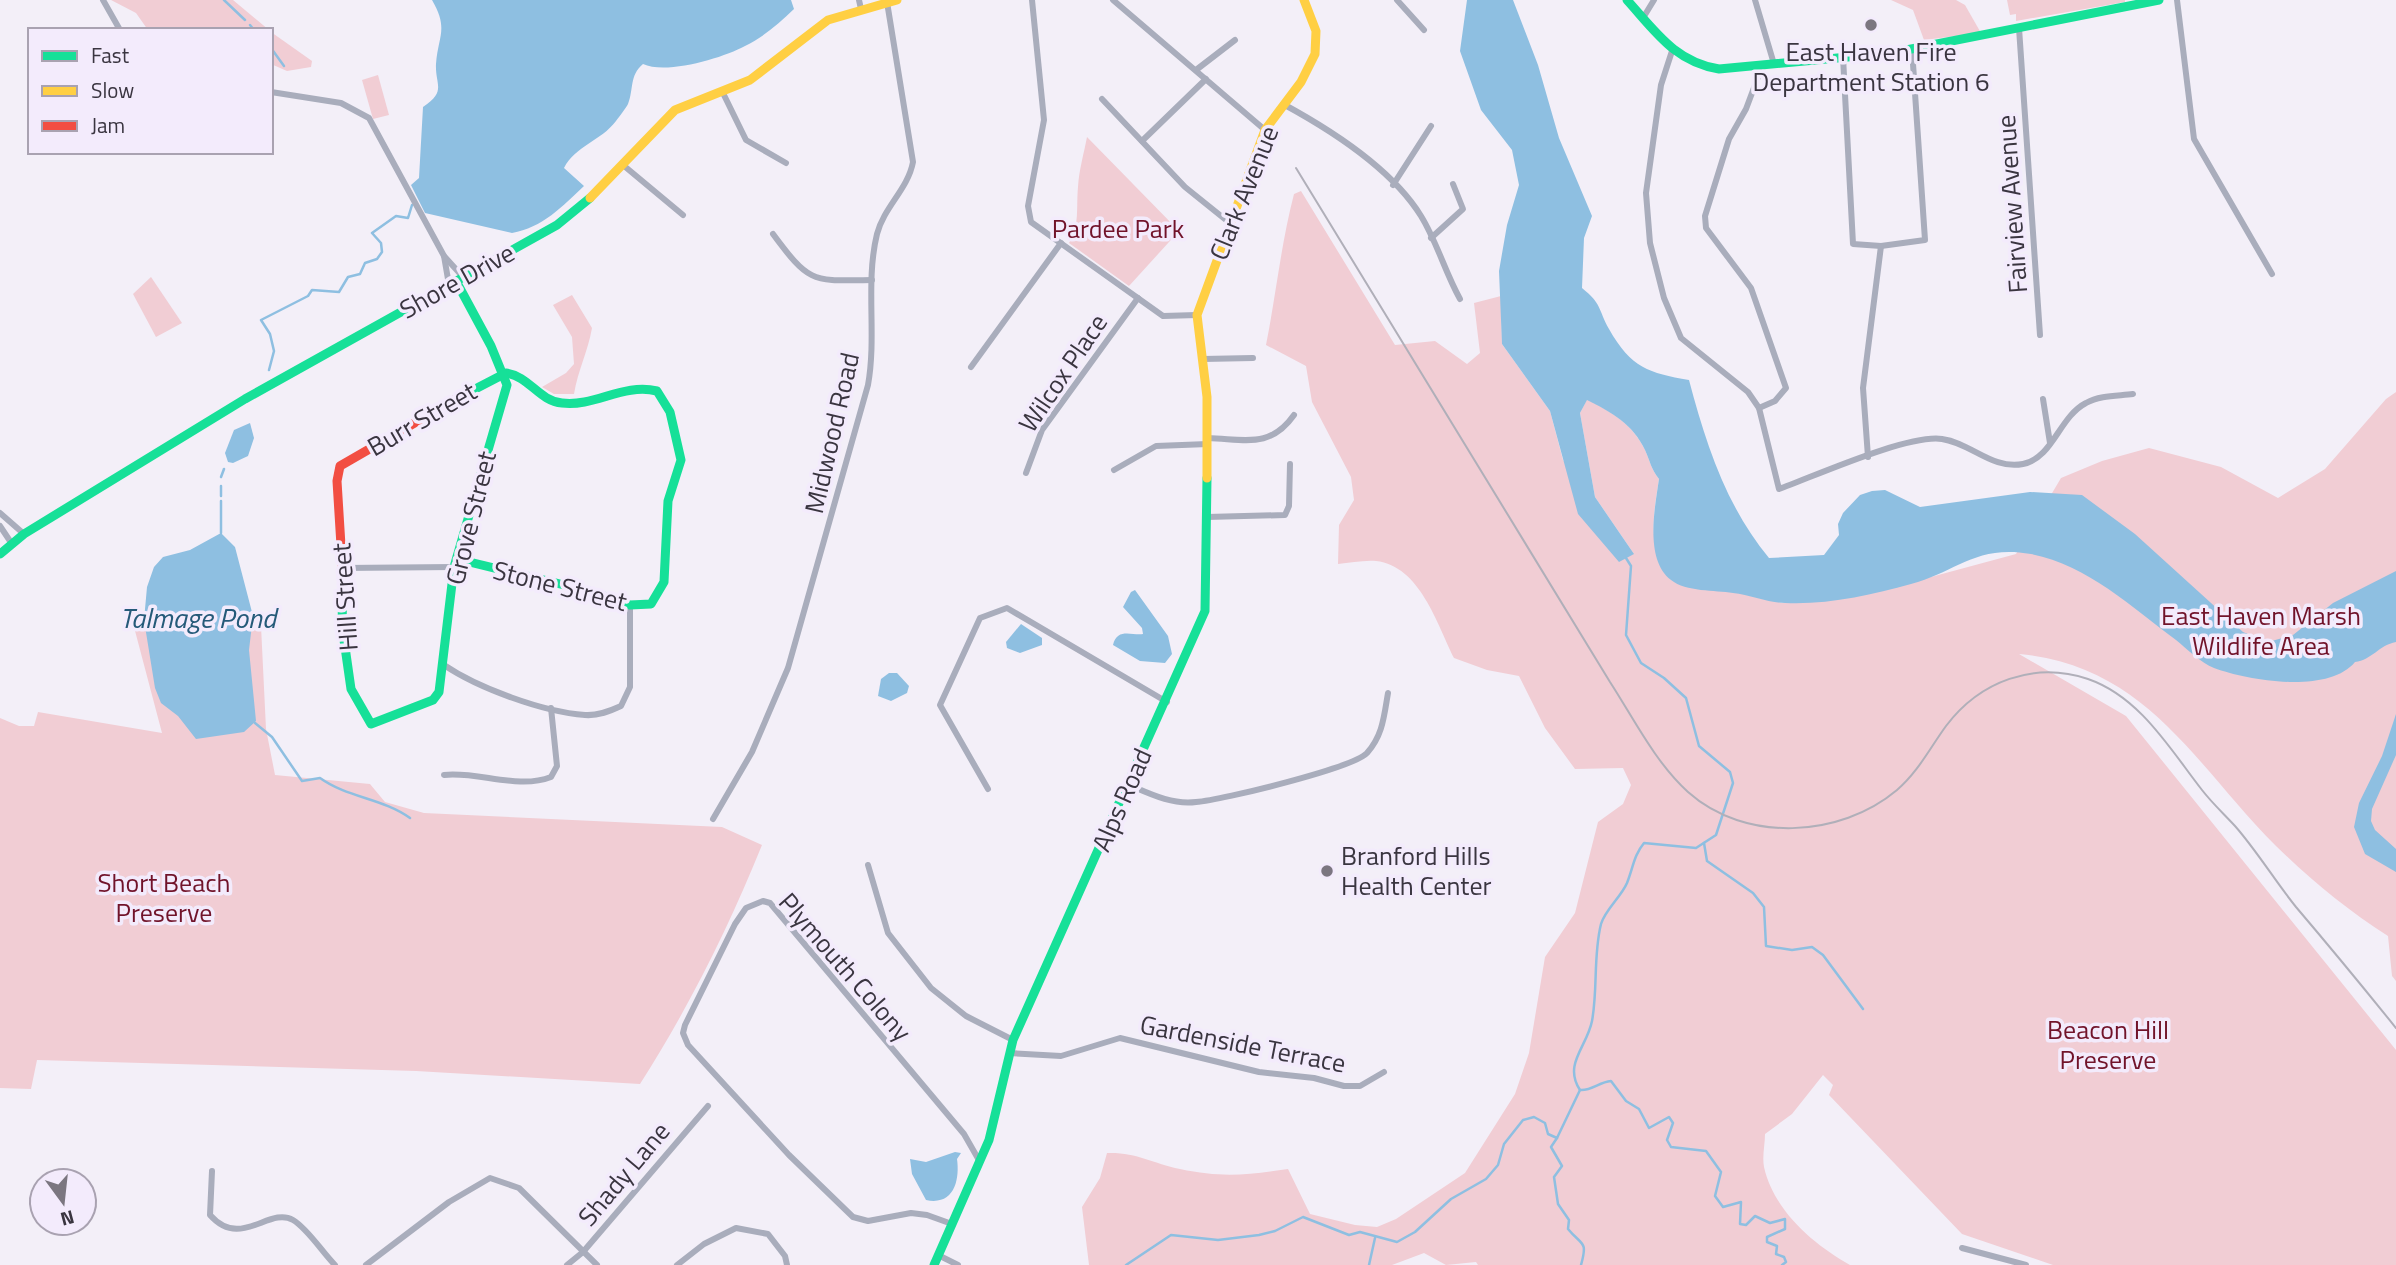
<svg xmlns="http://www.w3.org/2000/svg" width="2396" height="1265" font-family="'Titillium Web',sans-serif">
<rect width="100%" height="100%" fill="#f3eff8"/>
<g fill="#f1cdd4">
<polygon points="111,0 233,0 269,30 148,30 136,13"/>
<polygon points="1891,0 1956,0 1965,5 1981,33 1924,40 1913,10"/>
<polygon points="2007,0 2125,0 2125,2 2016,21 2016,14 2010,15"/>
<polygon points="271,32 312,61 311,67 287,71 271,64"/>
<polygon points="378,75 389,115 373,119 362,80"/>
<path d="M1087,137L1179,231L1129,286L1069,243C1080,225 1076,208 1078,187C1079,170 1084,153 1087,137Z"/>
<path d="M1301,191L1395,345L1435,341L1467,364L1480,353L1474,303L1501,296L1502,344L1550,411L1563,460L1634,554L1595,497L1580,413L1587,399C1611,412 1632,423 1645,450C1650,461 1651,469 1659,479C1653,518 1647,546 1671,580L1760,596L1782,603L1868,594L2016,554L2061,478L2102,461L2149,448L2221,467L2278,498L2325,469L2386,399L2396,392V981L2392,976L2388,936C2347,910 2311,880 2276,846C2195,765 2147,666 2019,654L2126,716L2396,1050V1265H2053L1962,1234L1829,1095L1833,1085L1823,1075L1792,1114L1765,1134C1765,1144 1762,1157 1764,1167C1774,1211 1813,1244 1850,1265H1478L1476,1262L1446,1265L1424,1253L1392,1265H1089L1082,1207L1100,1178L1107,1153C1136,1152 1152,1163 1180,1169C1222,1178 1247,1175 1288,1169L1310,1214L1355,1225L1377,1227L1396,1219L1465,1173L1515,1094L1529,1053L1545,957L1575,913L1598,822L1623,804L1631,785L1623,768L1575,769L1545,728L1519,676L1487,670L1454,658C1437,624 1420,566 1376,561C1364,560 1350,563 1338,564L1339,525L1354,500L1351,477L1312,402L1306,366L1266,345C1276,295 1281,244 1294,194Z"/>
<polygon points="151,277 182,323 156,337 133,294"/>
<path d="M572,295L592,328C588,351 578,370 574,394H554L542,387L566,373L574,364L572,337L553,305Z"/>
<path d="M261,626L266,729L275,775L370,784L385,802L424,813L722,827L762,845C728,929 688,1009 640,1084L416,1071L37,1060L31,1089L0,1088V718L19,726H34L38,712L162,733L134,627Z"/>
</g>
<g fill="#8ebfe1">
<path d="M432,0H791L794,9C779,23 764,37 745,46C723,58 666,75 643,64C629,76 634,89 628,104C626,108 619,117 616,121C601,141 575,146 564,168L584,186C563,206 542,228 512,233L425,213L411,185L419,178L423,107C447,91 435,85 436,64C438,36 449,29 432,0Z"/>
<path d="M1467,0H1513L1538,65L1559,138L1592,216L1584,238L1582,288C1602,304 1598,309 1609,329C1631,368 1649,373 1689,380C1706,444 1726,506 1769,558L1824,555L1839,535L1838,524L1843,513L1860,495L1872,491L1885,490L1920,507L2030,492L2082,495L2135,534L2243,632L2268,642L2293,635L2333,603L2396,571V642C2379,645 2372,660 2355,662C2329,694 2249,681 2214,668C2201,663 2187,649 2176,640C2132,607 2087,565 2031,554C1976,544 1956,572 1911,584C1871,595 1827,605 1785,603C1770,603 1750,595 1733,593C1715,590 1686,592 1671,580C1644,559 1655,507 1659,479C1651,469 1650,461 1645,450C1633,424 1611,412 1587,400L1580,413L1595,497L1634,554L1619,562L1578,514L1550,411L1502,344L1499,271L1507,225L1519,185L1512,150L1481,110L1460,51Z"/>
<polygon points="250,423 254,438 248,456 233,463 228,462 225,453 234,430"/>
<polygon points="221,533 235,547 253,616 249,650 256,721 244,732 196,739 178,716 161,703 155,688 144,620 147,587 154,567 163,557 190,550"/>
<path d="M1135,590L1168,636L1172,654L1165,663L1140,661L1113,645C1117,627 1133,636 1143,634L1142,628L1123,607L1131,592Z"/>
<polygon points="1021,624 1042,638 1042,645 1020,653 1007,648 1006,642"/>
<polygon points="889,673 897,673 909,686 907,693 891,701 878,696 881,679"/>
<polygon points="2396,714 2396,755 2372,809 2371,821 2375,830 2396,849 2396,872 2365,854 2354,827 2359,803 2382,756"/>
<path d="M955,1152L961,1153L957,1159C960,1180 954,1206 926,1200L912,1174L910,1159L926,1162Z"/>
</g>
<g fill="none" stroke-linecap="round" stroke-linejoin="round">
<g stroke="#8ebfe1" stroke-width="2.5">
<polyline points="224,0 245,20"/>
<polyline points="250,25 254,30"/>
<polyline points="271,48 284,66"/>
<polyline points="269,370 274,351 270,334 261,320 308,296 312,290 339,292 348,277 360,274 365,263 377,259 382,252 381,243 372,233 396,216 408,218 412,205"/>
<polyline points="221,477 224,469"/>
<polyline points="221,486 221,496"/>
<polyline points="221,533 221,501"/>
<path d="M1626,558L1631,566L1626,635L1641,663L1664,678L1686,698L1699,746L1730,772L1733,783L1716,835L1696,848L1644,843C1634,855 1633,868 1627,883C1621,897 1605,910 1601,924C1593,956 1598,989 1592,1021C1587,1047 1563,1064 1580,1090C1592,1091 1599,1082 1611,1081L1626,1101L1639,1109L1649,1128L1669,1117L1673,1123L1667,1140L1671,1147L1706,1151L1721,1172L1715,1196L1723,1207L1741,1202L1740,1224L1746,1225L1755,1216L1770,1223L1785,1219V1229L1767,1237V1242L1777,1246L1776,1254L1784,1257L1786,1262L1782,1265"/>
<path d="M255,723L272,737L302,781L320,778C348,798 382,798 410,818"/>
<polyline points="1704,843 1707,861 1753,893 1764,907 1766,946 1792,950 1812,947 1823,955 1863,1009"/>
<path d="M1557,1138L1551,1147L1562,1166L1554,1177L1558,1204L1569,1220L1568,1229C1582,1246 1588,1240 1581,1265"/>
<polyline points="1126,1265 1171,1235 1218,1240 1259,1235 1275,1231 1303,1217 1349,1235 1360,1232 1397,1242 1415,1232 1451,1199 1486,1179 1498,1165 1504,1144 1523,1120 1534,1117 1545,1123 1548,1134 1557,1138 1580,1090"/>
<polyline points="1369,1265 1375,1238"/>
</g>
<g stroke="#a9adbc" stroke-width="6">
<polyline points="103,0 120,30"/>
<polyline points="859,0 861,9"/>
<polyline points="1032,0 1044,120 1028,206 1031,222 1163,316 1197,315"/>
<polyline points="1113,0 1265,130"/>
<polyline points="1397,0 1424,30"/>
<polyline points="1755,0 1774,64"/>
<polyline points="2177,0 2194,139 2272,274"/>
<polyline points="1643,18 1654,0"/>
<polyline points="2019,28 2040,335"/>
<path d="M1672,51L1661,85L1646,193L1650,243L1664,298L1681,338L1748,392L1759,408L1779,489C1815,476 1908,434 1942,439C1971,443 1992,470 2023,464C2053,458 2059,417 2086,403C2100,395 2118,396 2133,394"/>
<polyline points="1843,57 1853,244 1881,246 1925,240 1912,49"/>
<polyline points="1759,66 1758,77 1746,109 1729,139 1705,216 1706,228 1751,288 1786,388 1775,401 1759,408"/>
<polyline points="1196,70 1235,40"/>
<polyline points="722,91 746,140 786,163"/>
<polyline points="271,92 341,103 369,118 444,256 463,277"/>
<polyline points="1102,99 1185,187 1231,224"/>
<path d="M1283,104C1331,130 1392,169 1421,216C1437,242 1445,272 1460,299"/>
<polyline points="1142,141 1206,79"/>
<polyline points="623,165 683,215"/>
<polyline points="1393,185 1431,126"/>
<path d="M773,234C810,284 812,281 872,280"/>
<polyline points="1431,238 1463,209 1453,184"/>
<polyline points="444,256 449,285"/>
<polyline points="1203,359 1253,358"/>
<polyline points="971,367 1061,243"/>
<polyline points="2043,399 2050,443"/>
<path d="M1208,438C1245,439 1270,449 1294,415"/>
<polyline points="1868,457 1863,388 1881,246"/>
<polyline points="1114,470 1156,446 1208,444"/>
<polyline points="1026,473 1042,430 1138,298"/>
<polyline points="0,513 24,534"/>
<polyline points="1207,517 1285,515 1289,506 1290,464"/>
<polyline points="0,526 12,544"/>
<polyline points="343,568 454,567"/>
<path d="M444,665C478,688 543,712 585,715C598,716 610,711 621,706L630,687V605"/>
<path d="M444,775C478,771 518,790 551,777L557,766L551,708"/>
<path d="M1129,785C1150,794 1172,805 1196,802C1222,800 1353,768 1367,753C1383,735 1384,716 1388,693"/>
<polyline points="988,789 940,705 980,618 1007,608 1167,702"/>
<path d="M713,819L752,752L788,668L868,385C877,335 865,283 877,234C884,207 908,189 913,162L887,2"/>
<polyline points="868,865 888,933 931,988 966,1016 1013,1040"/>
<polyline points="1009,1053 1061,1056 1120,1038 1259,1072 1314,1078 1344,1086 1360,1086 1384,1072"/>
<path d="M212,1171L210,1215C241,1250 269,1206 293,1220C308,1229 322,1252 335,1265"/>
<polyline points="952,1224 927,1215 911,1213 868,1221 853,1217 789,1155 688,1045 683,1033 685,1025 735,924 746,908 763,901 770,903 964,1134 980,1162"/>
<polyline points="1962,1248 2026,1265"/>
<polyline points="938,1255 958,1265"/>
<polyline points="366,1265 449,1202 490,1178 519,1188 597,1265"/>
<polyline points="567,1265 583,1252 708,1106"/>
<polyline points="677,1265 704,1244 736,1228 768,1234 785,1256 787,1265"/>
</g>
<g stroke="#16e098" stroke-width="9">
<path d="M1627,0C1655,31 1675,62 1719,69L1891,53L2159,0"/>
<path d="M456,399L506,373C529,376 539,401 562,403C595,407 623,383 657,391L670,412L681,460L668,501L664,582L651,604L630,605L589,591L457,559"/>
<polyline points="0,554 24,534 245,399 557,225 590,198"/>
<polyline points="343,578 342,626 351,689 371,724 433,700 439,692 454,567 507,385 491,346 456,281"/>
<polyline points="934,1265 989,1140 1013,1040 1205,611 1207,478"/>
</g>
<g stroke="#ffcf43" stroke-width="9">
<polyline points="590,198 675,110 750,80 828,20 897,0"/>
<polyline points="1207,478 1207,397 1197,315 1265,130 1301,82 1315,54 1316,31 1304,0"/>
</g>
<polyline stroke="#f24e42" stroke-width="9" points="343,578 337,481 340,466 456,399"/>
<path stroke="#b0afb9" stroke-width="2" d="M1296,168L1610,682C1634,719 1655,762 1688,792C1745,843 1840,838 1897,790C1918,772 1930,748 1946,726C1980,681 2034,661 2088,679C2140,697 2170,749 2202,790C2212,803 2224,814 2235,826C2257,851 2275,881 2296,907C2330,947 2363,987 2396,1028"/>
</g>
<g fill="#7b7680" stroke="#f3ebfc" stroke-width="2.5">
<circle cx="1871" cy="25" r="7"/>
<circle cx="1327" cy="871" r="7"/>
</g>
<g text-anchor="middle" stroke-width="7" stroke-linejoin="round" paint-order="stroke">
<g font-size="26" fill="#3a3540" stroke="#f3ebfc">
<text x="1871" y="61">East Haven Fire<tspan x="1871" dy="30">Department Station 6</tspan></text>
<text x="1341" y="865" text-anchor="start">Branford Hills<tspan x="1341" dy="30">Health Center</tspan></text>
</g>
<g font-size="26" fill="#3a3540" stroke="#f3ebfc">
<text transform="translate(1244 193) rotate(-68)" y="9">Clark Avenue</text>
<text transform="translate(2012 204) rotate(-94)" y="9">Fairview Avenue</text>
<text transform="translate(457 281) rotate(-29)" y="9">Shore Drive</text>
<text transform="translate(1063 373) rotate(-56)" y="9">Wilcox Place</text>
<text transform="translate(422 419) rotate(-30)" y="9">Burr Street</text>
<text transform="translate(832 433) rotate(-77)" y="9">Midwood Road</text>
<text transform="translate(471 518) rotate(-76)" y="9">Grove Street</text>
<text transform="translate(560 586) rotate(14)" y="9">Stone Street</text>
<text transform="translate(345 597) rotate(-94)" y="9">Hill Street</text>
<text transform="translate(1122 800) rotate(-66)" y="9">Alps Road</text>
<text transform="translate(845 967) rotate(49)" y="9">Plymouth Colony</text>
<text transform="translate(1243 1044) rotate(11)" y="9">Gardenside Terrace</text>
<text transform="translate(624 1174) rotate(-50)" y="9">Shady Lane</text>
</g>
<g font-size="26" fill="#71132a" stroke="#f3ebfc">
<text x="1118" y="238">Pardee Park</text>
<text x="2261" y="625">East Haven Marsh<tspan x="2261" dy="30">Wildlife Area</tspan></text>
<text x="164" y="892">Short Beach<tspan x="164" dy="30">Preserve</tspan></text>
<text x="2108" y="1039">Beacon Hill<tspan x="2108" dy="30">Preserve</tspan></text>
</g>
<g font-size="28" font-style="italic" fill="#255a79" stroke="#f3ebfc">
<text x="198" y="628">Talmage Pond</text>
</g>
</g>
<rect x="28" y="28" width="245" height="126" fill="#f3ebfc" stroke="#a9a2b1" stroke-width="2"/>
<rect x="42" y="51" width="35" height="10" fill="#16e098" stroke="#a9a2b1" stroke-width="2"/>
<text x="91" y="63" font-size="21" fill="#3a3540">Fast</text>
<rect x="42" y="86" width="35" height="10" fill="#ffcf43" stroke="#a9a2b1" stroke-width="2"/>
<text x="91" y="98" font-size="21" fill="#3a3540">Slow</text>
<rect x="42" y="121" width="35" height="10" fill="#f24e42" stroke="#a9a2b1" stroke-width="2"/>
<text x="91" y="133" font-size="21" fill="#3a3540">Jam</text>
<g transform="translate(63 1202) rotate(165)"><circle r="33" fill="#f3ebfc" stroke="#a9a2b1" stroke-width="2"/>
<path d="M0-5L12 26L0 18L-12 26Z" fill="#7b7680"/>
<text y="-10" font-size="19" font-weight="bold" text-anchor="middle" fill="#3a3540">N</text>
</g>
</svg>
